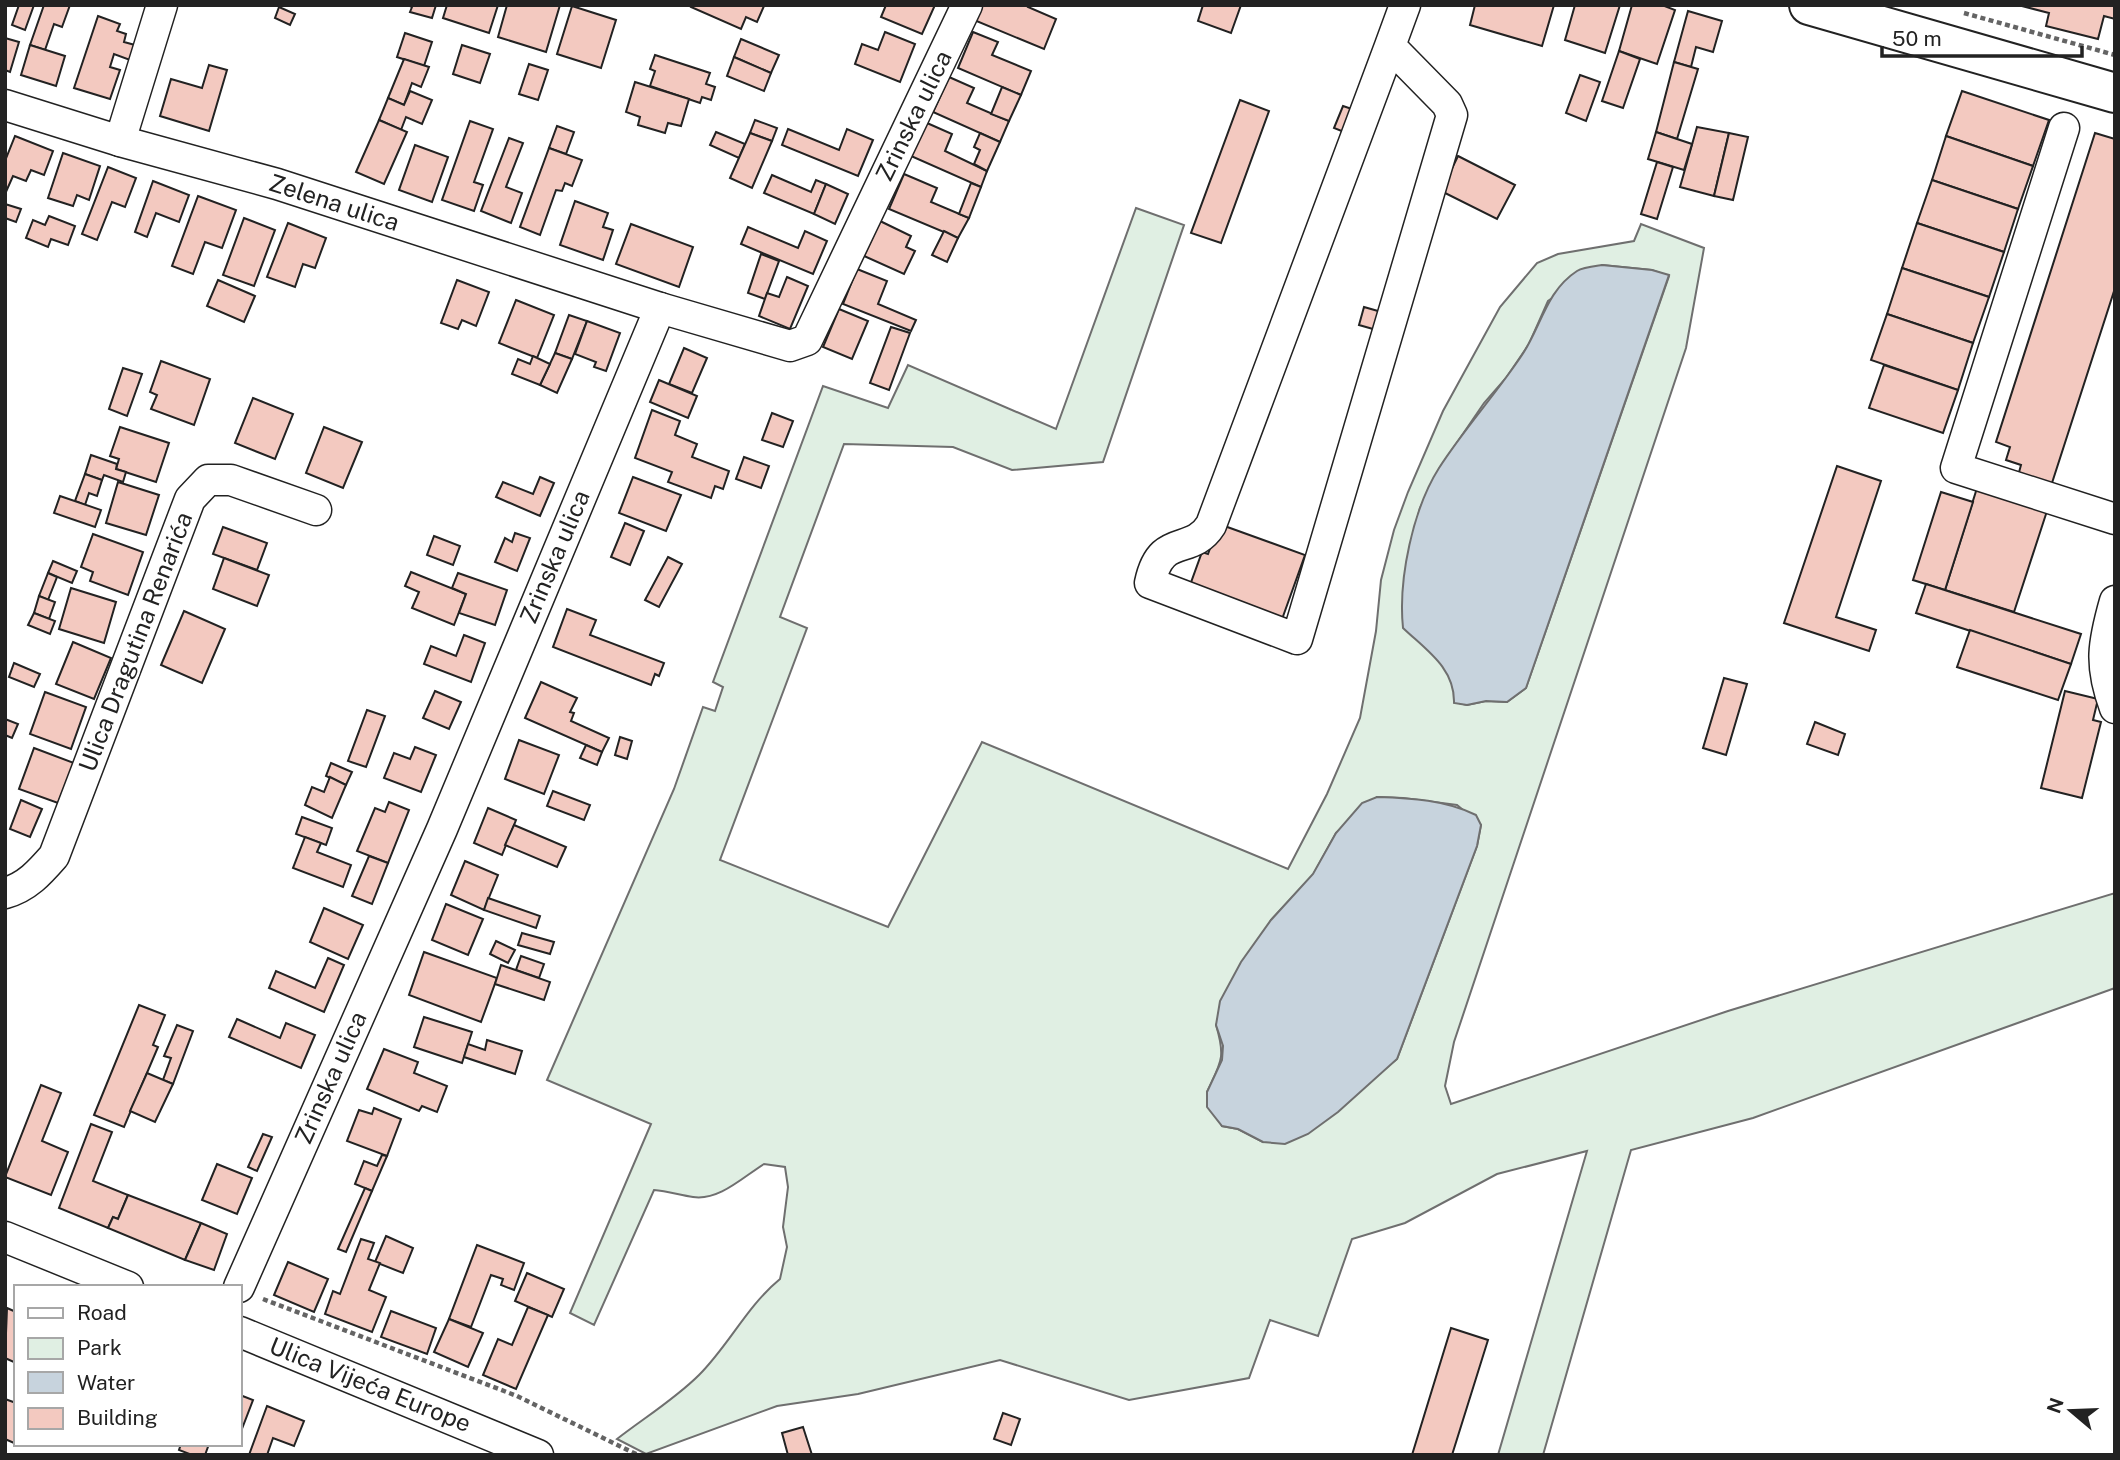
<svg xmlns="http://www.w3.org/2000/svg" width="2120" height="1460" font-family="'Public Sans',sans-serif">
<rect width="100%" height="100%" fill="#fff"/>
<path fill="#e0efe3" stroke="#6f6f6f" stroke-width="2" fill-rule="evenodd" d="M1136,208L1184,225L1103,462L1012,470L953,447L844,444L780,617L807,628L720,860L888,927L982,742L1288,869L1327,794L1360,718L1376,631L1381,580L1394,530L1408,492L1443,411L1500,307L1537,263L1558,254L1634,241L1641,224L1704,248L1686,348L1454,1042L1445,1086L1451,1104L1728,1011L2115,893V988L1753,1118L1631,1150L1543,1455H1498L1587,1151L1497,1174L1405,1223L1352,1239L1318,1336L1270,1320L1249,1378L1129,1400L1000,1360L858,1394L777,1406L646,1454L617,1439C644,1418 675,1399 699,1375C729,1345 747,1306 780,1279L787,1247L783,1227L788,1187L785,1167L764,1164C743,1177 719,1201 693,1197C680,1195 667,1191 654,1190L594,1325L570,1313L651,1124L547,1080L674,789L703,707L715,711L723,687L713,682L823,386L888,408L908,365L1056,429ZM1602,265L1652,270L1669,276L1526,688L1507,702L1486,701L1467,705L1454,702V692L1412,539L1420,508L1439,469L1484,403L1506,378L1529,344L1548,301ZM1377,797L1403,798L1457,805L1481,825L1477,846L1397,1059L1368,1083L1263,1142L1238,1129L1222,1126L1207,1092C1221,1062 1226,1058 1216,1025L1271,920L1313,875L1336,833Z"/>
<g fill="#c7d3dd" stroke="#6f6f6f" stroke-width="2">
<path d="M1602,265L1652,270L1669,275L1526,688L1507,702L1486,701L1467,705L1454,703C1455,668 1426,650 1403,628C1398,579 1413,509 1439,468C1464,429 1496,394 1522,355C1541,327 1546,291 1577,271C1583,267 1595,266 1602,265Z"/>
<path d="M1377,797C1411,798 1446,800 1476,815L1481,825L1477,846L1397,1059L1338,1112L1308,1134L1285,1144L1263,1142L1238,1129L1222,1126L1207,1107V1092L1222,1060L1223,1046L1216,1025L1220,1001L1241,962L1271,920L1313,874L1336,833L1362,803Z"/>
</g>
<g fill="#f3c9c0" stroke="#222" stroke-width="2">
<polygon points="19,5 34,5 25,30 12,25"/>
<polygon points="44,5 70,5 62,27 54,24 45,50 30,45"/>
<polygon points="408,5 436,5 432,18 410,12 412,7"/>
<polygon points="447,5 498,5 489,33 443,18"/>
<polygon points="507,5 560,5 546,52 498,37"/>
<polygon points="692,5 764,5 764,6 757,22 746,17 741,29 691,7"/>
<polygon points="886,5 935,5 922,34 881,17"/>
<polygon points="981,5 1029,5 1028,7 1056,19 1044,49 974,20"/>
<polygon points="1203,5 1241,5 1231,33 1198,21"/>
<polygon points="1475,5 1554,5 1542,46 1470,25"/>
<polygon points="1575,5 1620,5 1605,53 1565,40"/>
<polygon points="1632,5 1662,5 1675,10 1657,64 1619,51"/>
<polygon points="2018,5 2115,5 2115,19 2104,16 2098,39 2046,26 2049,13"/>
<polygon points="572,6 616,20 601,68 557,54"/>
<polygon points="279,7 295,14 290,25 275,18"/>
<polygon points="1688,11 1722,21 1713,52 1696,47 1691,67 1674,62"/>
<polygon points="98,16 120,24 117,31 126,34 124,42 135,45 130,60 114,54 110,67 120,70 110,99 74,88"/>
<polygon points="885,32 915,44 900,82 855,64 862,44 878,50"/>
<polygon points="973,32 998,42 992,55 1031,71 1021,95 958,68"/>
<polygon points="405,33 432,42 424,66 397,57"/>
<polygon points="5,38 19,42 10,72 5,70"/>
<polygon points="741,39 779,55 771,73 734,57"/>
<polygon points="30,45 65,56 56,86 21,75"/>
<polygon points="462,45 490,54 480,83 453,74"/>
<polygon points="1619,51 1640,59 1623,108 1602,101"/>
<polygon points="655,55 710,73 706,84 715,87 711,100 702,97 700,103 650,86 655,71 650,69"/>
<polygon points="734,57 771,73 764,91 727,76"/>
<polygon points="404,59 429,67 421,87 412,83 404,105 388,98"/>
<polygon points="1674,62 1698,69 1677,139 1656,132"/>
<polygon points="529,64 548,70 538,100 519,94"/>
<polygon points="209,65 227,70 209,131 160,116 171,79 202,88"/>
<polygon points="1580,75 1600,82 1586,121 1566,113"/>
<polygon points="949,77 974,88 967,103 1009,121 1000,142 933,112"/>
<polygon points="635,82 689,99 681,126 668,123 665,133 638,125 640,117 626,112"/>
<polygon points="1002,87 1021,95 1009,121 991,114"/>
<polygon points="410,91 432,100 422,124 406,117 401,130 379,120 388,98 404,105"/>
<polygon points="1962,91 2049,120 2033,166 1946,136"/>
<polygon points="1240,100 1269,111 1221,243 1191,233"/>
<polygon points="1343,106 1358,111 1349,134 1334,128"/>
<polygon points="379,120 407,132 384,184 356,172"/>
<polygon points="755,120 777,128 772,141 750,133"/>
<polygon points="470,121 493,129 474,182 483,185 474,211 442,200"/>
<polygon points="927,123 952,134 945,151 987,171 981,187 911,156"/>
<polygon points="557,126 574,132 566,154 549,148"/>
<polygon points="1697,127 1729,133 1714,196 1680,187"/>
<polygon points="788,129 839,150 847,129 873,140 858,176 782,145"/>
<polygon points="716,132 745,144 739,158 710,145"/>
<polygon points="1656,132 1692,144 1684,170 1648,159"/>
<polygon points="750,133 772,141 752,188 730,178"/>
<polygon points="980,133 1000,142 987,171 974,164 980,150 974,147"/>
<polygon points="1729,133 1748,137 1733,200 1714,196"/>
<polygon points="2095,133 2115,139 2115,288 2051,486 2018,476 2021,465 2006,460 2010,447 1996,442"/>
<polygon points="15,136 53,151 44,175 31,170 26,181 13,176 5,194 5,161"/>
<polygon points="1946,136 2033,166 2018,209 1932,180"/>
<polygon points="509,138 523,143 506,187 522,193 511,223 481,211"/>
<polygon points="415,145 448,157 432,202 399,190"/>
<polygon points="549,148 582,160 572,186 565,183 562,191 556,190 540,235 520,227"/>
<polygon points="63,153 100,166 89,200 77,195 73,206 48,198"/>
<polygon points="1458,156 1515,185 1497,219 1441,191"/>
<polygon points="1657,162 1673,167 1657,219 1641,214"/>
<polygon points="108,167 136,178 125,207 112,202 97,240 82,234"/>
<polygon points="904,174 937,188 931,202 969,218 958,238 889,209"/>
<polygon points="772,175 811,192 816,180 826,184 814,214 764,193"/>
<polygon points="1932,180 2018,209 2004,252 1917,223"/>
<polygon points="153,181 189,195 179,222 156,213 147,237 135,232"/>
<polygon points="971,183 981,187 969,218 959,214"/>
<polygon points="826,184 848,194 835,224 814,214"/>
<polygon points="198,196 236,210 222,248 205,242 193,274 172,266"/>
<polygon points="575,201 608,213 603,227 613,230 603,260 560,245"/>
<polygon points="5,204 21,209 16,222 5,218"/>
<polygon points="49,216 75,226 68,245 51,239 48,247 26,238 33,220 45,225"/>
<polygon points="244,218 275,230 254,286 223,275"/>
<polygon points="880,221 911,236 906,247 915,251 904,274 864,256"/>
<polygon points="288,223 326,238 315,268 303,264 295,287 267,277"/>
<polygon points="1917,223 2004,252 1989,297 1902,268"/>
<polygon points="631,224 693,247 679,287 616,264"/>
<polygon points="748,227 798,248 805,231 827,241 813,274 741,244"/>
<polygon points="944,231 958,238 947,262 932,255"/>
<polygon points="761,254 779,261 765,299 748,293"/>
<polygon points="1902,268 1989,297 1973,343 1887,314"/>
<polygon points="857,269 887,281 878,304 916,320 911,331 843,304"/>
<polygon points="787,277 808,286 790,329 759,316 767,293 779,297"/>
<polygon points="218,280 255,296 244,322 207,306"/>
<polygon points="457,280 489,292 476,326 462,320 458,329 441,323"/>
<polygon points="516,300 554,315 537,358 499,343"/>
<polygon points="1364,307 1385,313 1380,331 1359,325"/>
<polygon points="839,309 868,321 852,359 823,347"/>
<polygon points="1887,314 1973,343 1958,390 1871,360"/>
<polygon points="569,315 587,321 572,359 555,353"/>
<polygon points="587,321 620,333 606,371 594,367 596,362 575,354"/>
<polygon points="891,327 910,333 889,390 870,383"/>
<polygon points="684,348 707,358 692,393 669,384"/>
<polygon points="555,353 572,359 557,393 540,385"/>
<polygon points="533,356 550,364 540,385 512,374 518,359 530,364"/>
<polygon points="161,361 210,379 194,425 151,409 157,395 150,392"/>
<polygon points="1884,365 1958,390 1943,433 1869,408"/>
<polygon points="123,368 142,374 127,416 109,409"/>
<polygon points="659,380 697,396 688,418 650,402"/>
<polygon points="253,398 293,414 275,459 235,443"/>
<polygon points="652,410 680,421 675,435 697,444 692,457 729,471 723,489 715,486 711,498 668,482 672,472 635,458"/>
<polygon points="772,413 793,421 783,447 762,440"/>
<polygon points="120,427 169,443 156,482 116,469 119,459 110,456"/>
<polygon points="324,427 362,442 343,488 306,473"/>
<polygon points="91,455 117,464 116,469 126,472 123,482 104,475 102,480 85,474"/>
<polygon points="744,457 769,466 761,488 736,479"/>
<polygon points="1837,466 1881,481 1836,617 1876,630 1869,651 1784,623"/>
<polygon points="85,474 102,480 97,496 89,493 85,505 75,501"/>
<polygon points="540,477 554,483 540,516 496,497 503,482 533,494"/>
<polygon points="633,477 681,495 666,531 619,513"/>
<polygon points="118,482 159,495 146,535 106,523"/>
<polygon points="1977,488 2047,511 2014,612 1945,590"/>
<polygon points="1941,492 1973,502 1945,590 1913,580"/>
<polygon points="60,496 101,510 95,527 54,513"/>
<polygon points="625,523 644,531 630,565 611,557"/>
<polygon points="1219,524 1305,555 1281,622 1189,588 1202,552 1208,554"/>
<polygon points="223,527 267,543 257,570 213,554"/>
<polygon points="515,533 530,538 517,571 495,562 505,538 512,542"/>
<polygon points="93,534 143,552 128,595 90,581 93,572 81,567"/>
<polygon points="434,536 460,546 453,565 427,555"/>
<polygon points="668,557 682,564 659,607 645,600"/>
<polygon points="224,558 269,575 257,606 213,589"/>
<polygon points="53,561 77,571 72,583 48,573"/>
<polygon points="411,572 466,594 454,625 412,608 419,592 405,586"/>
<polygon points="48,573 57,577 48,600 39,596"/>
<polygon points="458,573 507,590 495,625 459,613 466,594 452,588"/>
<polygon points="1926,584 2081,634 2071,664 1916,613"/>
<polygon points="71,588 116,602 104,643 59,629"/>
<polygon points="39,596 55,602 49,619 34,613"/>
<polygon points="567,609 596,620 590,635 664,663 659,676 655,674 651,685 553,647"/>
<polygon points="184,611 225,629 202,683 161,665"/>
<polygon points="34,613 55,621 50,634 28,625"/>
<polygon points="1970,630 2071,664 2058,700 1957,667"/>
<polygon points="464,635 485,643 471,682 424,664 431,646 456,656"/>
<polygon points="73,642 111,658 94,699 56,684"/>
<polygon points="14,663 40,674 34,687 9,677"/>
<polygon points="1724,678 1747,684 1726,755 1703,748"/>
<polygon points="541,682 577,698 570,712 574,713 571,721 609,738 602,752 525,718"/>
<polygon points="435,691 461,702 449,729 423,718"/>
<polygon points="2065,691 2098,699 2093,720 2101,722 2082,798 2041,788"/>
<polygon points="45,692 86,707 71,749 30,734"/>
<polygon points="367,710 385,716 366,767 348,761"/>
<polygon points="5,719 18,724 12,738 5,735"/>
<polygon points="1815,722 1845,734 1838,755 1807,744"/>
<polygon points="620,737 632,741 627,759 615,755"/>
<polygon points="519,740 559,755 544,794 505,779"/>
<polygon points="586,745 602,752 597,765 580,758"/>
<polygon points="415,747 436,755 421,792 384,778 394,753 410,759"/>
<polygon points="34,748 74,763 58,803 19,789"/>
<polygon points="331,763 352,772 346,785 326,776"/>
<polygon points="330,777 346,785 332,818 305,805 312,787 324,792"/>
<polygon points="553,791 590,805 584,820 547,806"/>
<polygon points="21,800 42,809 30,837 10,829"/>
<polygon points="389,802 409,810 388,863 357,851 375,808 385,812"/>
<polygon points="488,808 516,820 502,855 474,843"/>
<polygon points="302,817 332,828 326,845 296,834"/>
<polygon points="514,825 566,847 557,867 505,845"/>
<polygon points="305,837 321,843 317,852 351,865 343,887 293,868"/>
<polygon points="369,856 388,863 372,904 352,896"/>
<polygon points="465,861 498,875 484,910 451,895"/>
<polygon points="488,898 540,916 536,928 484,910"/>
<polygon points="446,904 483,919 468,955 432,940"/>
<polygon points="324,908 363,925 348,959 310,942"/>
<polygon points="522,933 554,942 550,954 518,945"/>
<polygon points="496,941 515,950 508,963 490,954"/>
<polygon points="424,952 497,978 481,1022 409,995"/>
<polygon points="521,956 544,964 539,978 516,970"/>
<polygon points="328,958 344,965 324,1012 269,988 276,971 315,988"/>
<polygon points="501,965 550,982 544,1000 495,984"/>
<polygon points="139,1005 165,1015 153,1045 158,1047 124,1127 94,1115"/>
<polygon points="424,1017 472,1032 462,1063 414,1047"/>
<polygon points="237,1019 280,1038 286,1023 315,1035 301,1068 229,1037"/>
<polygon points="177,1025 193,1031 173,1084 163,1080 171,1058 164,1056"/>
<polygon points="487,1040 522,1051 515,1074 464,1057 468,1044 485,1050"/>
<polygon points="384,1049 418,1062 414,1073 447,1086 437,1112 422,1106 419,1111 367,1089"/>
<polygon points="147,1073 173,1084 155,1122 130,1111"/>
<polygon points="41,1085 61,1093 42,1141 68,1152 51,1195 5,1177"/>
<polygon points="374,1108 401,1119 387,1156 347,1141 359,1110 372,1114"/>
<polygon points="91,1124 112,1132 93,1181 128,1195 118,1219 113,1217 108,1228 59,1208"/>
<polygon points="263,1134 272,1137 257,1171 248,1167"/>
<polygon points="382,1155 387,1156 372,1191 355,1184 364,1161 377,1166"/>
<polygon points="217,1164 252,1178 237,1214 202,1200"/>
<polygon points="365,1188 372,1191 346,1252 338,1249"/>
<polygon points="128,1195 201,1223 185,1260 108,1228 113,1217 118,1219"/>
<polygon points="201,1223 227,1234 214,1270 185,1260"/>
<polygon points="386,1236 413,1248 403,1273 375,1262"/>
<polygon points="361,1239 374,1243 368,1259 380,1263 369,1290 386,1297 372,1332 325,1314 333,1291 340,1294"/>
<polygon points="477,1245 524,1263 514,1290 501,1285 503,1279 491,1275 471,1327 449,1319"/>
<polygon points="288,1262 328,1279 314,1312 274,1295"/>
<polygon points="527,1273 564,1289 552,1317 515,1301"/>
<polygon points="528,1307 548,1315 516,1389 483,1375 498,1339 512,1345"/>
<polygon points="7,1308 16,1312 16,1363 5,1358"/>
<polygon points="391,1311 436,1328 427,1354 381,1337"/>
<polygon points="449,1319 483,1333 468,1367 434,1352"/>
<polygon points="1451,1328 1488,1340 1452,1455 1412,1455"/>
<polygon points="240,1395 253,1400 240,1434"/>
<polygon points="5,1399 16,1403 14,1443 5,1439"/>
<polygon points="267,1406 304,1421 294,1446 273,1438 267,1455 249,1455"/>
<polygon points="1003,1413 1020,1419 1011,1445 994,1439"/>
<polygon points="803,1427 812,1455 788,1455 782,1433"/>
<polygon points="181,1444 209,1444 205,1455 192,1455 179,1450"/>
</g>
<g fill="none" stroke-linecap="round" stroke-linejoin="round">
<defs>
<g id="minor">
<path d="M1390,46L1447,104L1452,115L1297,639L1150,583C1161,531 1191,557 1211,525L1390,46L1405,5"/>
<polyline points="5,105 120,141 277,184 660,308"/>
<polyline points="2064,128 1956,468 2115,519"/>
<polyline points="120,141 162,5"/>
<path d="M2115,601C2103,643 2099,665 2115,708"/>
<path d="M5,893C27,887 40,872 54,856L190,499L208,480H231L316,510"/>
<polyline points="5,1237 128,1287"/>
<polyline points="239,1287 442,829 660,308 790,346 807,340 967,5"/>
<polyline points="240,1332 538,1455"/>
</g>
<polyline id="major" points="1809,5 2115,93"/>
</defs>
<use href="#minor" stroke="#222" stroke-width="33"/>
<use href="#major" stroke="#222" stroke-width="42"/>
<g stroke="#646464" stroke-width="4.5" stroke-dasharray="5 3.5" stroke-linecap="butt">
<polyline points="1964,13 2115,55"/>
<polyline points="263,1299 517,1396 638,1455"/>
</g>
<use href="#minor" stroke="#fff" stroke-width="30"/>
<use href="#major" stroke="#fff" stroke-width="38"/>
</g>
<g text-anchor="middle" stroke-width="5" stroke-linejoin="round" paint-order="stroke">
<g font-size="24" fill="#222" stroke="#fff">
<text transform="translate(914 116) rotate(-64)" y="8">Zrinska ulica</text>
<text transform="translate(334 203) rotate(18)" y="8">Zelena ulica</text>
<text transform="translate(555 557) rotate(-67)" y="8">Zrinska ulica</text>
<text transform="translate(136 642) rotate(-69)" y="8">Ulica Dragutina Renarića</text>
<text transform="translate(331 1078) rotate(-66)" y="8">Zrinska ulica</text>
<text transform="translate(370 1385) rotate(22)" y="8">Ulica Vijeća Europe</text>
</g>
</g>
<rect width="2120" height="1460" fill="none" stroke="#222222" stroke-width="14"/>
<rect x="14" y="1285" width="228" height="161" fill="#ffffff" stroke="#a7a7a7" stroke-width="2"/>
<rect x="28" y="1308" width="35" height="10" fill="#ffffff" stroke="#a7a7a7" stroke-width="2"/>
<text x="77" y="1320" font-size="21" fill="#222222">Road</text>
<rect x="28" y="1338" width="35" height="21" fill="#e0efe3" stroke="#a7a7a7" stroke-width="2"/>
<text x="77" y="1355" font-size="21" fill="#222222">Park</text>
<rect x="28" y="1372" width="35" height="21" fill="#c7d3dd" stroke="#a7a7a7" stroke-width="2"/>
<text x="77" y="1390" font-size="21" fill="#222222">Water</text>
<rect x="28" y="1408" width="35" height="21" fill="#f3c9c0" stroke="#a7a7a7" stroke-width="2"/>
<text x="77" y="1425" font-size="21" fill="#222222">Building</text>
<g transform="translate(2071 1411) rotate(289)" stroke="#ffffff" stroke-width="5" paint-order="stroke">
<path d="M0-5L12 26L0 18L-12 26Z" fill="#222222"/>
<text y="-10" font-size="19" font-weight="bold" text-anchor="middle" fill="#222222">N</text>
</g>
<path d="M1882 46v10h200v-10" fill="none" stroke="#222222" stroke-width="3.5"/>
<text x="1892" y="46" font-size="21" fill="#222222" stroke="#ffffff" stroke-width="5" paint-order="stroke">50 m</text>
</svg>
